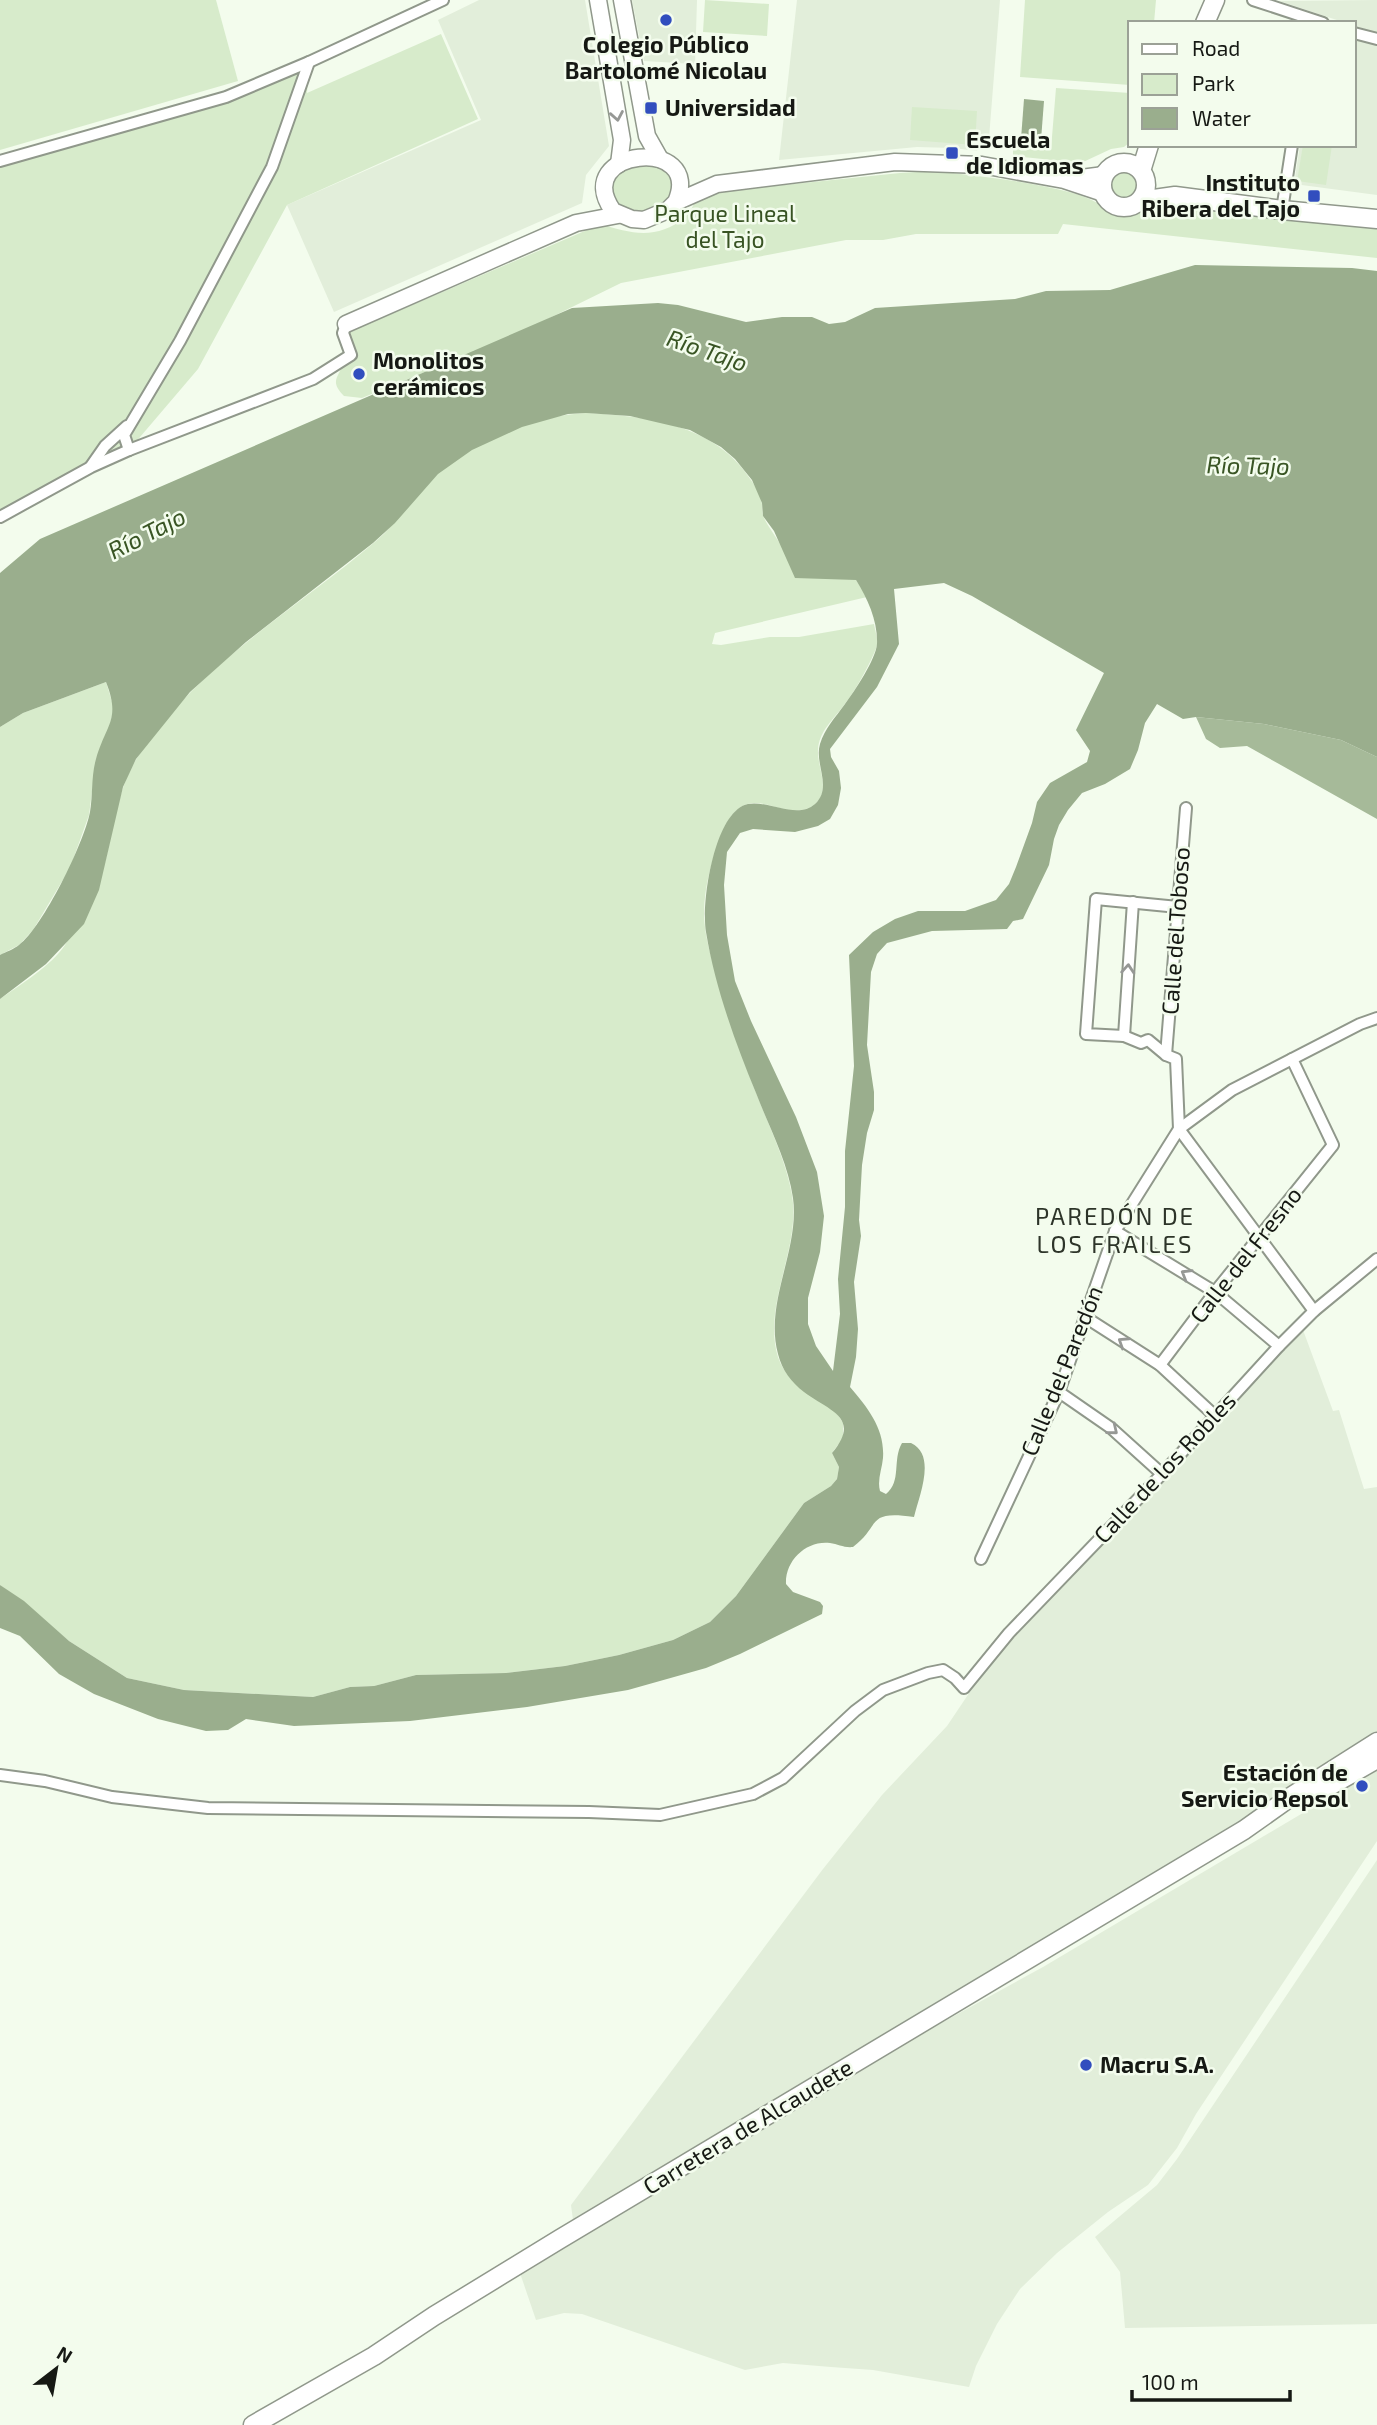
<svg xmlns="http://www.w3.org/2000/svg" width="1377" height="2425" font-family="'Exo 2',sans-serif">
<rect width="100%" height="100%" fill="#f3fced"/>
<g fill="#e2eeda">
<polygon points="479,0 585,0 609,146 586,175 582,203 334,312 287,205 481,120 438,20"/>
<polygon points="632,0 697,0 695,64 644,61"/>
<polygon points="797,0 1000,0 989,138 979,137 977,151 953,148 917,147 779,160"/>
<polygon points="1377,0 1377,33 1354,26 1354,23 1346,23 1279,1"/>
<polygon points="1354,39 1377,45 1377,195 1294,184 1300,145 1354,145"/>
<polygon points="1303,1330 1333,1411 1339,1410 1364,1489 1377,1487 1377,1732 1284,1795 573,2220 571,2205 823,1869 882,1795 947,1726 988,1665 1172,1471 1238,1395"/>
<polygon points="1377,1769 1377,1841 1196,2114 1177,2148 1148,2185 1108,2212 1057,2253 1020,2289 997,2324 976,2366 969,2387 873,2370 831,2367 783,2363 745,2370 582,2314 564,2313 536,2320 520,2273 885,2054 1043,1967"/>
<polygon points="1377,1860 1377,2324 1125,2328 1120,2272 1095,2237 1157,2185 1177,2159"/>
</g>
<g fill="#d7ebcb">
<polygon points="0,0 216,0 238,81 0,150"/>
<polygon points="705,0 769,4 767,36 703,32"/>
<polygon points="1025,0 1156,0 1154,23 1130,23 1130,85 1020,77"/>
<polygon points="441,34 478,119 287,205 198,369 129,450 0,517 0,162 256,85 309,62 307,93"/>
<polygon points="1056,88 1130,93 1130,142 1124,147 1111,149 1081,163 1013,156 1013,146 1051,149"/>
<polygon points="912,107 977,111 975,145 910,140"/>
<polygon points="1303,145 1332,145 1326,185 1297,181"/>
<path d="M640,164H653L674,176L675,198L641,215L619,210L610,197C614,175 619,171 640,164Z"/>
<circle cx="1123" cy="185" r="15"/>
<path d="M933,171C980,176 1027,181 1073,193C1089,197 1102,207 1118,210C1125,212 1151,205 1161,205L1377,226V258L1063,224L1058,234H916L883,240H846L621,283L515,335L362,398L344,396C327,379 342,377 343,359C344,352 341,343 340,336L601,224C631,234 658,240 685,217C693,210 694,198 705,193L900,173Z"/>
<path d="M586,413C647,416 715,424 751,480C756,487 761,496 762,504C763,508 762,512 763,515C764,521 781,544 785,552L856,580L867,597L715,633L712,644L721,645L770,637H799L874,624C875,630 878,639 877,645C876,650 873,655 871,660C863,676 855,691 844,705C834,719 819,731 818,750C817,768 832,791 814,805C784,827 748,773 723,831C713,855 704,886 704,913C704,937 713,962 719,985C732,1028 746,1069 763,1110C774,1137 787,1166 792,1195C801,1249 762,1305 778,1357C791,1395 829,1394 843,1423V1438L832,1453L839,1467L837,1479L831,1486L804,1503L736,1596L710,1622L673,1640L619,1655L565,1666L506,1673L416,1675L374,1686L350,1687L313,1697L184,1690L127,1678L69,1641L0,1585V999C20,985 52,965 65,945C74,930 81,913 88,897C94,885 103,872 106,859C114,825 118,788 137,758C197,665 294,611 376,541C404,517 422,482 453,461C492,435 539,415 586,413Z"/>
<polygon points="106,682 114,708 109,728 96,760 89,815 70,868 33,930 19,945 0,955 0,727 23,713"/>
</g>
<polygon fill="#a6ba99" points="1196,717 1264,724 1341,740 1377,757 1377,819 1247,746 1220,748 1206,739"/>
<g fill="#9aae8d" fill-rule="evenodd">
<polygon points="1024,99 1044,101 1041,140 1021,139"/>
<path d="M1195,265L1352,268L1377,271V757L1341,740L1264,724L1196,717L1183,719L1157,704L1145,723L1138,750L1130,769L1105,784L1082,793L1068,810L1059,825L1054,839L1049,865L1023,919L1013,921L1007,929L932,931L887,943L877,954L871,972L867,1045L874,1092V1110L867,1133L862,1165L859,1220L861,1236L854,1282L858,1329L856,1357L850,1387C868,1408 885,1429 883,1458C882,1469 877,1480 880,1491L886,1494C902,1481 892,1460 902,1443H911C937,1455 919,1496 914,1517C865,1510 882,1525 853,1547C844,1548 838,1544 830,1543C807,1540 785,1560 786,1584L793,1592L820,1602L823,1606L822,1614L740,1654L706,1668L628,1690L527,1707L410,1721L294,1726L246,1719L228,1730L206,1731L158,1719L94,1694L59,1674L20,1636L0,1628V1585L24,1601L69,1641L127,1678L184,1690L313,1697L350,1687L374,1686L416,1675L506,1673L565,1666L619,1655L673,1640L710,1622L736,1596L804,1503L831,1486L837,1479L839,1467L832,1453C862,1417 829,1411 804,1392C791,1382 782,1370 778,1354C764,1302 800,1250 793,1198C788,1162 769,1127 756,1093C735,1042 715,987 706,932C701,904 714,811 748,804C769,800 797,820 815,804C833,787 814,764 820,744C825,728 835,718 845,704C854,692 876,659 877,644C878,622 868,599 856,580L795,578L774,531L763,516L762,503L752,480L735,459L721,447L690,430L630,416L586,413L568,414L522,427L472,450L438,474L395,523L373,543L246,642L190,692L136,759L123,787L99,890L84,924L46,964L0,999V955C6,952 14,949 19,945C43,927 84,843 90,812C93,795 91,776 96,759C106,724 121,720 106,682L23,713L0,727V573L40,539L572,308L658,303L678,305L746,322L782,317H812L829,324L845,322L875,308L1015,299L1046,291L1110,290ZM944,583L972,596L1104,673L1076,730L1090,751L1087,762L1050,783L1037,802L1032,823L1016,867L1009,884L996,900L965,911H918L895,919L873,932L849,955L854,1066L845,1151V1207L838,1279L840,1314L833,1371L816,1346L808,1324V1298L820,1252L824,1216L817,1172L796,1117L751,1021L735,981L727,935L724,885L727,852L740,833L753,829L795,832L818,826L830,819L838,805L841,788L839,771L831,757L830,749L877,687L899,644L894,589Z"/>
</g>
<g fill="none" stroke-linecap="round" stroke-linejoin="round">
<defs>
<g id="street">
<polyline points="1253,0 1323,23"/>
<polyline points="1354,33 1377,39"/>
<polyline points="0,161 226,97 309,62 443,0"/>
<polyline points="1282,210 1292,145"/>
<polyline points="129,450 124,435 180,341 272,167 309,62"/>
<polyline points="91,466 105,446 127,426"/>
<polyline points="0,517 91,467 129,450 313,379 351,355 343,333 346,324"/>
<polyline points="1178,907 1096,899 1086,1034 1124,1036 1141,1043 1148,1040 1166,1055 1176,1059 1179,1129"/>
<polyline points="1124,1036 1133,902"/>
<polyline points="1166,1055 1186,808"/>
<polyline points="1179,1129 1314,1311"/>
<polyline points="1115,1231 1215,1292 1279,1346"/>
<polyline points="1085,1317 1160,1365 1214,1415"/>
<polyline points="1160,1365 1215,1292 1333,1145 1292,1059"/>
<polyline points="1059,1392 1111,1428 1162,1474"/>
<polyline points="981,1559 1059,1392 1115,1231 1179,1129 1232,1090 1360,1024 1377,1018"/>
<polyline points="0,1775 45,1781 112,1797 208,1808 589,1812 660,1815 753,1794 783,1778 855,1711 883,1690 928,1673 943,1670 955,1678 964,1688 1009,1633 1162,1474 1279,1346 1314,1311 1377,1259"/>
</g>
<g id="secondary">
<polyline points="598,0 622,140 619,164"/>
<polyline points="622,0 647,136 660,159"/>
<polyline points="1066,180 1104,175"/>
<path d="M676,202C705,135 569,148 613,211L632,219L644,220L668,210L676,202L717,184L895,162L982,165L1064,180L1103,193"/>
<polyline points="346,324 576,223 618,215"/>
</g>
<g id="primary">
<polyline points="1205,23 1215,0"/>
<circle cx="1124" cy="185" r="22"/>
<polyline points="1141,171 1149,145"/>
<polyline points="1140,201 1175,196 1282,210 1377,219"/>
<polyline points="1319,1792 1377,1759"/>
<polyline points="253,2425 374,2356 434,2316 560,2239 1244,1830 1292,1796 1377,1742"/>
</g>
</defs>
<use href="#street" stroke="#90988b" stroke-width="14"/>
<use href="#secondary" stroke="#90988b" stroke-width="19"/>
<use href="#primary" stroke="#90988b" stroke-width="21"/>
<use href="#street" stroke="#fff" stroke-width="10"/>
<use href="#secondary" stroke="#fff" stroke-width="16"/>
<use href="#primary" stroke="#fff" stroke-width="18"/>
</g>
<defs><path id="oneway-chevron" d="M-2-3.5L2.5 0L-2 3.5" fill="none" stroke-width="1.6" stroke-linecap="round" stroke-linejoin="round" transform="scale(1.75)"/></defs>
<g stroke="#969895">
<use href="#oneway-chevron" transform="translate(617 116) rotate(80)"/>
<use href="#oneway-chevron" transform="translate(1128 969) rotate(-86)"/>
<use href="#oneway-chevron" transform="translate(1186 1274) rotate(-149)"/>
<use href="#oneway-chevron" transform="translate(1123 1342) rotate(-147)"/>
<use href="#oneway-chevron" transform="translate(1113 1430) rotate(39)"/>
</g>
<g fill="#314ebe" stroke="#f3fced" stroke-width="2.5">
<circle cx="666" cy="20" r="7"/>
<rect x="644" y="101" width="14" height="14" rx="3.5"/>
<rect x="945" y="146" width="14" height="14" rx="3.5"/>
<rect x="1307" y="189" width="14" height="14" rx="3.5"/>
<circle cx="359" cy="374" r="7"/>
<circle cx="1362" cy="1786" r="7"/>
<circle cx="1086" cy="2065" r="7"/>
</g>
<g text-anchor="middle" stroke-width="5" stroke-linejoin="round" paint-order="stroke">
<g font-size="23" font-weight="bold" fill="#161914" stroke="#f3fced" text-anchor="start">
<text x="666" y="53" text-anchor="middle">Colegio Público<tspan x="666" dy="26">Bartolomé Nicolau</tspan></text>
<text x="665" y="116">Universidad</text>
<text x="966" y="148">Escuela<tspan x="966" dy="26">de Idiomas</tspan></text>
<text x="1300" y="191" text-anchor="end">Instituto<tspan x="1300" dy="26">Ribera del Tajo</tspan></text>
<text x="373" y="369">Monolitos<tspan x="373" dy="26">cerámicos</tspan></text>
<text x="1348" y="1781" text-anchor="end">Estación de<tspan x="1348" dy="26">Servicio Repsol</tspan></text>
<text x="1100" y="2073">Macru S.A.</text>
</g>
<g font-size="23" fill="#385323" stroke="#f3fced">
<text x="725" y="222">Parque Lineal<tspan x="725" dy="26">del Tajo</tspan></text>
</g>
<g font-size="23" fill="#161914" stroke="#f3fced">
<text transform="translate(1176 931) rotate(-86)" y="8">Calle del Toboso</text>
<text transform="translate(1246 1255) rotate(-52)" y="8">Calle del Fresno</text>
<text transform="translate(1062 1371) rotate(-68)" y="8">Calle del Paredón</text>
<text transform="translate(1165 1468) rotate(-47)" y="8">Calle de los Robles</text>
<text transform="translate(748 2127) rotate(-31)" y="8">Carretera de Alcaudete</text>
</g>
<g font-size="24" font-style="italic" fill="#395524" stroke="#f3fced">
<text transform="translate(707 351) rotate(19)" y="8">Río Tajo</text>
<text transform="translate(1248 466) rotate(1)" y="8">Río Tajo</text>
<text transform="translate(147 534) rotate(-27)" y="8">Río Tajo</text>
</g>
<g font-size="24" letter-spacing="2" fill="#2d3429" stroke="#f3fced">
<text x="1115" y="1225">PAREDÓN DE<tspan x="1115" dy="28">LOS FRAILES</tspan></text>
</g>
</g>
<rect x="1128" y="21" width="228" height="126" fill="#f3fced" stroke="#9ba196" stroke-width="2"/>
<rect x="1142" y="44" width="35" height="10" fill="#ffffff" stroke="#9ba196" stroke-width="2"/>
<text x="1192" y="56" font-size="21" fill="#161914">Road</text>
<rect x="1142" y="74" width="35" height="21" fill="#d7ebcb" stroke="#9ba196" stroke-width="2"/>
<text x="1192" y="91" font-size="21" fill="#161914">Park</text>
<rect x="1142" y="108" width="35" height="21" fill="#9aae8d" stroke="#9ba196" stroke-width="2"/>
<text x="1192" y="126" font-size="21" fill="#161914">Water</text>
<g transform="translate(56 2369) rotate(31)" stroke="#f3fced" stroke-width="5" paint-order="stroke">
<path d="M0-5L12 26L0 18L-12 26Z" fill="#161914"/>
<text y="-10" font-size="19" font-weight="bold" text-anchor="middle" fill="#161914">N</text>
</g>
<path d="M1132 2390v10h158v-10" fill="none" stroke="#161914" stroke-width="3.5"/>
<text x="1142" y="2390" font-size="21" fill="#161914" stroke="#f3fced" stroke-width="5" paint-order="stroke">100 m</text>
</svg>
